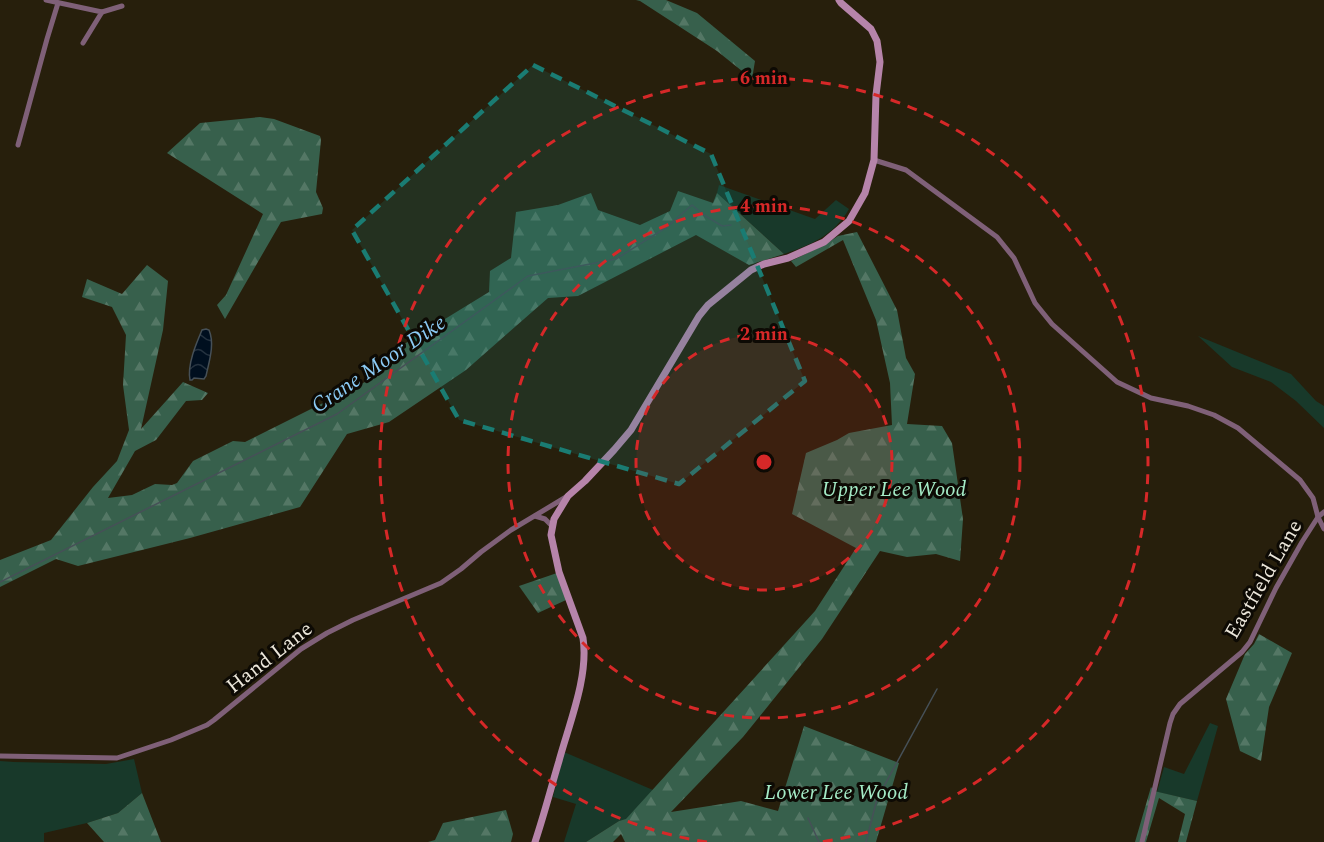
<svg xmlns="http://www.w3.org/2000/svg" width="1324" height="842" font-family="Spectral,serif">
<defs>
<pattern id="forest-firs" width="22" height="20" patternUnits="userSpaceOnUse" patternTransform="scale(1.5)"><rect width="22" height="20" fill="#37604c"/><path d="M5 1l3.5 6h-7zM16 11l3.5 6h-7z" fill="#547765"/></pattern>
<pattern id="water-waves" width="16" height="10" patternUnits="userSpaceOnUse" patternTransform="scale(1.5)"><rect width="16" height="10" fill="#000f1f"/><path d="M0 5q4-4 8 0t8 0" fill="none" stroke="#25323f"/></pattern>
</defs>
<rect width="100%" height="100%" fill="#271f0c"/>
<g fill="#18392a">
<path d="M719,185L815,219L836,200L849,209C834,235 811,245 784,254L717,193Z"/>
<polygon points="1198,336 1291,374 1316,401 1324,406 1324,428 1296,401 1271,382 1232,367"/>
<polygon points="1210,723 1218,726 1197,801 1157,792 1164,767 1184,774"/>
<polygon points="564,752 653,790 626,820 619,821 586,842 564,842 576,804 553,797"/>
<polygon points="134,759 142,793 118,813 87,823 44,833 44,842 0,842 0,761 14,762 106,764"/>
</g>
<g fill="url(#forest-firs)">
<polygon points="636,0 666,0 697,13 755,61 752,79 717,51 640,1"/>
<polygon points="260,117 274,119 320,136 321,140 316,192 323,208 322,214 281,222 225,319 217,305 226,295 263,214 167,153 200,123"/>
<polygon points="678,191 713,203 717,193 784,254 749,265 696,235 578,296 548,298 466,370 389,422 347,434 300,507 190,538 78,566 56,559 0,587 0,560 51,540 93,487 117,461 129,430 123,385 126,335 112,307 82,297 87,279 122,294 147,265 168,281 163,330 141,429 183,382 208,393 202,400 186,401 156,440 135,451 108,498 132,495 155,484 172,485 177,483 193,461 233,441 245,442 377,376 383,357 489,292 490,271 511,258 516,212 558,205 591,193 598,210 640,225 670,211"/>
<polygon points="857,232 897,310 906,358 915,374 907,424 942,426 952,443 963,519 960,561 936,554 907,557 880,551 822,639 743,737 671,812 741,801 778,811 804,726 899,763 876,842 625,842 621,834 613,842 586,842 619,821 626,819 815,611 856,548 792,514 806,453 837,440 849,433 892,425 890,383 876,320 843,240 796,267 791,261 826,244 838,236"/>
<polygon points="557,573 566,600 538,613 519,586"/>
<polygon points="1259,634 1292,653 1269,707 1261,761 1240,751 1226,699 1245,654 1254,644"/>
<polygon points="1151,787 1154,791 1197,801 1186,842 1178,842 1185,814 1159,798 1146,842 1135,842"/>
<polygon points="142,793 161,842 104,842 87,823 118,813"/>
<polygon points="506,810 513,834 511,842 428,842 435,840 443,823"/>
</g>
<path fill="url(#water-waves)" stroke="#465057" stroke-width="1.5" d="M206,329L209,330C215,344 209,362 206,376L204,379L194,378L192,380H190C187,365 196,344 202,330Z"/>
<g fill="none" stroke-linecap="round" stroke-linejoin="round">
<g stroke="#465057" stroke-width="1.5">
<polyline points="0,582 337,414 528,276 616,259 667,227 692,205 704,215 722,226 731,225"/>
<polyline points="808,818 819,842"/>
<polyline points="866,842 877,799 937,689"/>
</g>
<g stroke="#7f6078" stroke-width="5">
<polyline points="46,0 102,12 83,43"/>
<polyline points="102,12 122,6"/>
<polyline points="18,145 47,39 58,3"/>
<polyline points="874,160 906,170 997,237 1014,258 1035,303 1052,324 1117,382 1151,398 1188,406 1214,415 1238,428 1300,480 1313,498 1318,517 1324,529"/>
<polyline points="535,516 545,519 553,527"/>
<polyline points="0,756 117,758 171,740 207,725 214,720 301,649 327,633 353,620 441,583 461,569 481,552 511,530 566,497"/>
<polyline points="1142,842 1170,723 1173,714 1180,704 1242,652 1250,642 1276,588 1302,542 1318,517 1324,512"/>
</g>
<path stroke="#b684aa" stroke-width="7" d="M535,842C544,815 551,788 559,761C569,724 589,676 583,638L559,572L551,535L554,519L568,496L585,481L614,450L631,430L699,316L708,305L751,270L764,264L788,258L824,242L849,221L865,193L874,160L876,95L880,62L877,41L871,29L841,3L839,0"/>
</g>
<path fill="#1a7c73" fill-opacity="0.2" stroke="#1a7c73" stroke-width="4.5" stroke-dasharray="12 8" stroke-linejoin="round" d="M533,65L711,154L805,381L679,484L459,420L352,230Z"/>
<circle cx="764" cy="462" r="128" fill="#d62828" fill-opacity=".12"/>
<g fill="none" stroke="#d62828" stroke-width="3" stroke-dasharray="10 8">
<circle cx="764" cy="462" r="128"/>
<circle cx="764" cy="462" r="256"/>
<path d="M707 842A384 384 0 1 1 821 842"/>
</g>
<g text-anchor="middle" stroke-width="6" stroke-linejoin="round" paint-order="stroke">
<g font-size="21" font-style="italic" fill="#a4ebc6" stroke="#0d0a04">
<text x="894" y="496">Upper Lee Wood</text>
<text x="836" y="799">Lower Lee Wood</text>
</g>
<g font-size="21" fill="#ebe6da" stroke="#0d0a04">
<text transform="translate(1263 579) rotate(-60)" y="7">Eastfield Lane</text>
<text transform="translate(269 657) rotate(-38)" y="7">Hand Lane</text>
</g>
<g font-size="22" font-style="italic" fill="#8bcaf4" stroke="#0d0a04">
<text transform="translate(378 363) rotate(-34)" y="8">Crane Moor Dike</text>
</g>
</g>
<circle cx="764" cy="462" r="9" fill="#d62828" stroke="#0d0a04" stroke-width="3"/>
<g font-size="18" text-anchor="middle" font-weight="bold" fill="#d62828" stroke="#0d0a04" stroke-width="6" stroke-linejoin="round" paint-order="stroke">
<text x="764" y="84">6 min</text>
<text x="764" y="212">4 min</text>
<text x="764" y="340">2 min</text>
</g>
</svg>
